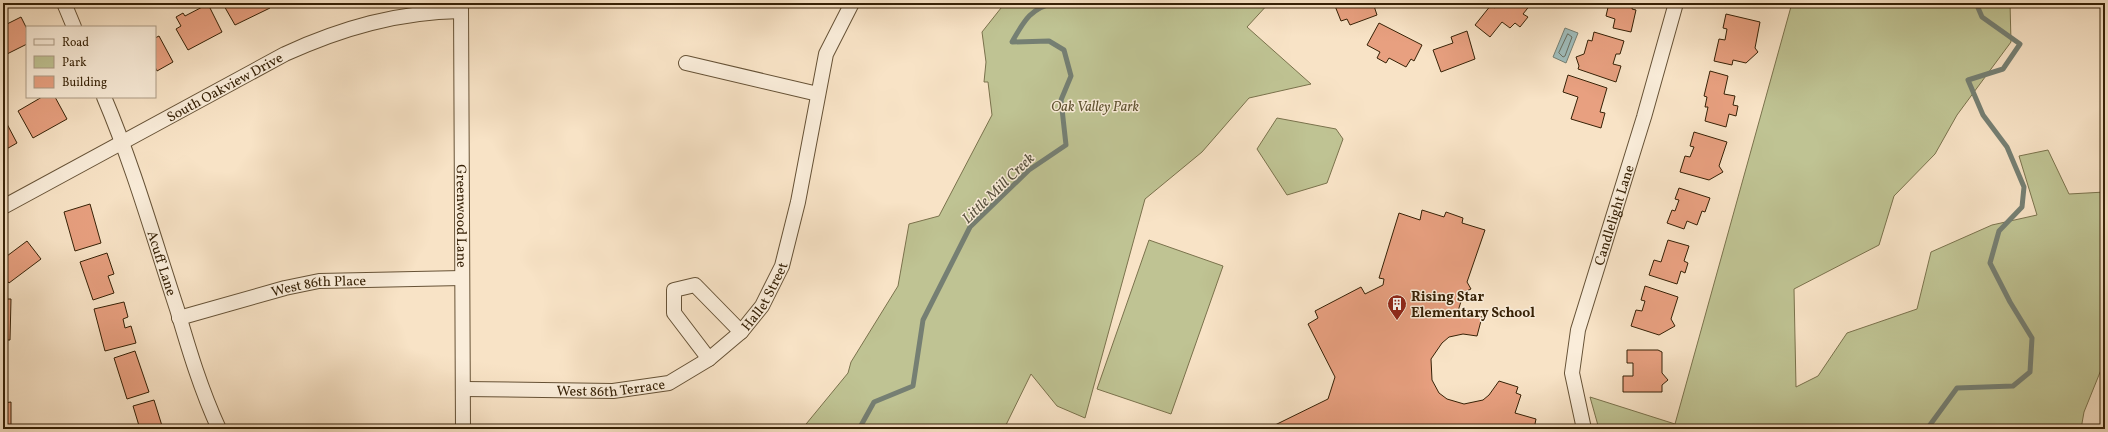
<svg xmlns="http://www.w3.org/2000/svg" width="2108" height="432" font-family="Vollkorn,serif">
<rect width="100%" height="100%" fill="#f8e3c6"/>
<filter id="stains"><feTurbulence type="fractalNoise" baseFrequency=".005" numOctaves="4"/><feColorMatrix values="0 0 0 0 .2 0 0 0 0 .09 0 0 0 0 .02 0 0 0 .5 -.17"/></filter>
<radialGradient id="worn" r=".72"><stop offset=".6" stop-color="#630" stop-opacity="0"/><stop offset="1" stop-color="#630" stop-opacity=".3"/></radialGradient>
<g fill="#bfc393" stroke="#7a724c">
<polygon points="1005,3 1269,3 1247,27 1311,84 1249,98 1202,152 1145,199 1085,418 1057,406 1031,374 1004,429 802,429 848,373 851,362 898,286 909,224 939,216 992,115 988,82 984,82 986,62 982,32"/>
<polygon points="1792,3 2010,3 2011,42 1957,115 1935,154 1894,196 1879,245 1794,289 1796,387 1818,376 1847,333 1917,309 1931,252 1992,225 2037,215 2019,156 2048,150 2069,194 2105,192 2105,360 2084,412 2081,429 1599,429 1590,397 1675,424"/>
<polygon points="1277,118 1336,129 1343,139 1327,183 1287,195 1257,149"/>
<polygon points="1149,240 1223,266 1171,414 1097,389"/>
</g>
<polygon fill="#9fbdbc" stroke="#757f73" points="1565,28 1578,33 1566,63 1553,57"/>
<g fill="none" stroke-linecap="round" stroke-linejoin="round">
<polygon stroke="#6a6f61" stroke-width="1" points="1568,34 1572,37 1565,56 1563,57 1559,53"/>
<g stroke="#757f73" stroke-width="5">
<path d="M859,429L874,402L913,386L923,320L970,227L1029,170L1066,145L1061,100L1071,76L1064,50L1049,41L1012,42C1023,23 1030,8 1054,3"/>
<polyline points="1927,429 1957,388 2013,386 2030,372 2032,338 2010,302 1990,263 1999,231 2022,207 2024,187 2007,147 1983,115 1968,80 2003,69 2020,44 1982,17 1976,3"/>
</g>
</g>
<g fill="#e8a080" stroke="#362106">
<polygon points="267,3 270,8 235,25 223,4"/>
<polygon points="1336,3 1373,3 1377,15 1350,25 1347,19 1341,21 1335,6 1337,5"/>
<polygon points="1499,3 1531,4 1523,14 1528,17 1520,27 1515,23 1510,28 1502,22 1490,37 1475,25 1491,5 1495,8"/>
<polygon points="1609,3 1633,3 1632,9 1636,10 1631,32 1613,28 1615,19 1606,16"/>
<polygon points="1729,3 1756,3 1756,7"/>
<polygon points="208,4 222,32 188,50 176,29 181,26 176,17 183,13 185,16"/>
<polygon points="1726,14 1760,22 1755,48 1758,52 1746,63 1733,60 1732,65 1714,61 1719,39 1725,40 1727,29 1723,28"/>
<polygon points="21,17 27,29 27,44 3,56 3,26"/>
<polygon points="1379,23 1422,45 1414,61 1411,59 1406,67 1389,58 1386,63 1377,58 1380,52 1367,45"/>
<polygon points="1467,31 1475,59 1441,72 1433,50 1453,43 1451,37"/>
<polygon points="1594,32 1624,41 1620,54 1616,54 1613,64 1621,66 1616,82 1578,69 1579,66 1576,57 1584,54 1588,40 1592,41"/>
<polygon points="159,36 173,62 157,71 155,67 155,38"/>
<polygon points="1710,71 1728,76 1724,94 1735,96 1733,105 1738,106 1736,116 1729,114 1726,127 1705,121 1708,107 1705,107 1707,97 1704,96"/>
<polygon points="1568,75 1607,88 1600,112 1605,113 1601,128 1571,119 1578,97 1563,92"/>
<polygon points="42,97 55,97 67,119 33,138 18,111"/>
<polygon points="7,124 17,143 3,151 3,126"/>
<polygon points="1694,132 1727,142 1719,166 1723,172 1709,180 1680,172 1685,156 1690,157 1694,147 1690,146"/>
<polygon points="1679,188 1710,198 1705,212 1702,211 1697,225 1687,221 1684,229 1667,223 1672,210 1675,211 1679,200 1675,199"/>
<polygon points="90,204 101,243 75,251 64,212"/>
<polygon points="1422,210 1444,217 1446,212 1463,218 1462,223 1485,230 1467,282 1471,289 1464,292 1458,311 1482,317 1477,336 1463,334 1449,337 1442,343 1431,359 1432,380 1439,393 1447,399 1464,404 1483,400 1489,395 1499,381 1518,387 1516,393 1521,395 1515,413 1536,419 1534,429 1277,429 1275,425 1328,399 1335,377 1308,324 1318,318 1315,311 1361,287 1365,294 1383,285 1384,279 1379,278 1399,213 1420,220"/>
<polygon points="1668,240 1689,246 1684,261 1688,263 1685,273 1681,271 1677,284 1649,275 1654,260 1661,262"/>
<polygon points="27,241 41,259 9,283 3,276 3,259"/>
<polygon points="107,253 114,274 108,276 114,293 93,300 80,262"/>
<polygon points="1645,286 1678,297 1671,319 1675,326 1659,335 1631,326 1636,310 1642,311 1645,301 1641,300"/>
<polygon points="3,299 11,299 10,340 3,340"/>
<polygon points="124,302 128,317 123,319 125,328 131,326 136,343 105,351 94,309"/>
<polygon points="1627,350 1658,350 1662,352 1662,373 1668,380 1662,385 1662,392 1623,392 1623,376 1633,376 1633,363 1627,363"/>
<polygon points="135,351 149,392 127,399 114,358"/>
<polygon points="3,360 7,360 6,391 3,391"/>
<polygon points="154,400 163,429 140,429 133,406"/>
<polygon points="11,402 11,429 3,429 3,403"/>
</g>
<g fill="none" stroke-linecap="round" stroke-linejoin="round">
<defs>
<g id="minor">
<polyline points="64,3 74,27"/>
<path id="s1" d="M461,3L463,429"/>
<polyline points="686,63 818,94"/>
<path id="s2" d="M104,97C133,165 154,239 177,309C189,350 201,390 219,429"/>
<path id="s3" d="M3,207L285,54C342,28 398,12 461,11"/>
<path id="s4" d="M179,318L285,288L319,281L462,278"/>
<polyline points="709,359 674,313 674,290 695,285 741,332"/>
<path id="s5" d="M464,389L613,391L669,383L709,359L741,332L762,306L782,266L798,202L826,54L852,3"/>
<path id="s6" d="M1584,429L1572,373L1578,330L1644,117L1676,3"/>
</g>
</defs>
<use href="#minor" stroke="#665236" stroke-width="16"/>
<use href="#minor" stroke="#faedda" stroke-width="14"/>
</g>
<defs>
<symbol id="building-pin" viewBox="-11 -11 22 30"><path d="M0 17L-7.5 6A9.5 9.5 0 1 1 7.5 6Z" fill="#8f2418" stroke="#faedda"/><path d="M-4-6H4V6H1V3H-1V6H-4ZM-2.5-4.3h1.7v1.8h-1.7ZM.8-4.3h1.7v1.8H.8ZM-2.5-1h1.7V.8h-1.7ZM.8-1h1.7V.8H.8Z" fill="#fff"/></symbol>
</defs>
<g fill-rule="evenodd">
<use href="#building-pin" x="1386" y="293" width="22" height="30"/>
</g>
<g text-anchor="middle" stroke-width="3" stroke-linejoin="round" paint-order="stroke">
<g font-size="14" fill="#362106" stroke="#faedda">
<text dy="5" stroke="none"><textPath href="#s3" startOffset="252">South Oakview Drive</textPath></text>
<text dy="5" stroke="none"><textPath href="#s6" startOffset="221">Candlelight Lane</textPath></text>
<text dy="5" stroke="none"><textPath href="#s1" startOffset="213">Greenwood Lane</textPath></text>
<text dy="5" stroke="none"><textPath href="#s2" startOffset="176">Acuff Lane</textPath></text>
<text dy="5" stroke="none"><textPath href="#s4" startOffset="144">West 86th Place</textPath></text>
<text dy="5" stroke="none"><textPath href="#s5" startOffset="337">Hallet Street</textPath></text>
<text dy="5" stroke="none"><textPath href="#s5" startOffset="147">West 86th Terrace</textPath></text>
</g>
<g font-size="14" font-style="italic" fill="#5f5230" stroke="#faedda">
<text x="1095" y="111">Oak Valley Park</text>
</g>
<g font-size="14" font-weight="bold" fill="#362106" stroke="#faedda" text-anchor="start">
<text x="1411" y="301">Rising Star<tspan x="1411" dy="16">Elementary School</tspan></text>
</g>
<g font-size="15" font-style="italic" fill="#56503d" stroke="#faedda">
<text transform="translate(998 188) rotate(-44)" y="5">Little Mill Creek</text>
</g>
</g>
<rect width="2108" height="432" fill="none" stroke="#f8e3c6" stroke-width="16"/>
<rect x="4" y="4" width="2100" height="424" fill="none" stroke="#362106" stroke-width="2"/>
<rect x="8" y="8" width="2092" height="416" fill="none" stroke="#362106"/>
<rect x="26" y="26" width="130" height="72" fill="#faedda" stroke="#ac9b85"/>
<rect x="34" y="39" width="20" height="6" fill="#faedda" stroke="#ac9b85"/>
<text x="62" y="46" font-size="12" fill="#362106">Road</text>
<rect x="34" y="56" width="20" height="12" fill="#bfc393" stroke="#ac9b85"/>
<text x="62" y="66" font-size="12" fill="#362106">Park</text>
<rect x="34" y="76" width="20" height="12" fill="#e8a080" stroke="#ac9b85"/>
<text x="62" y="86" font-size="12" fill="#362106">Building</text>
<rect width="100%" height="100%" filter="url(#stains)"/>
<rect width="100%" height="100%" fill="url(#worn)"/>
</svg>
